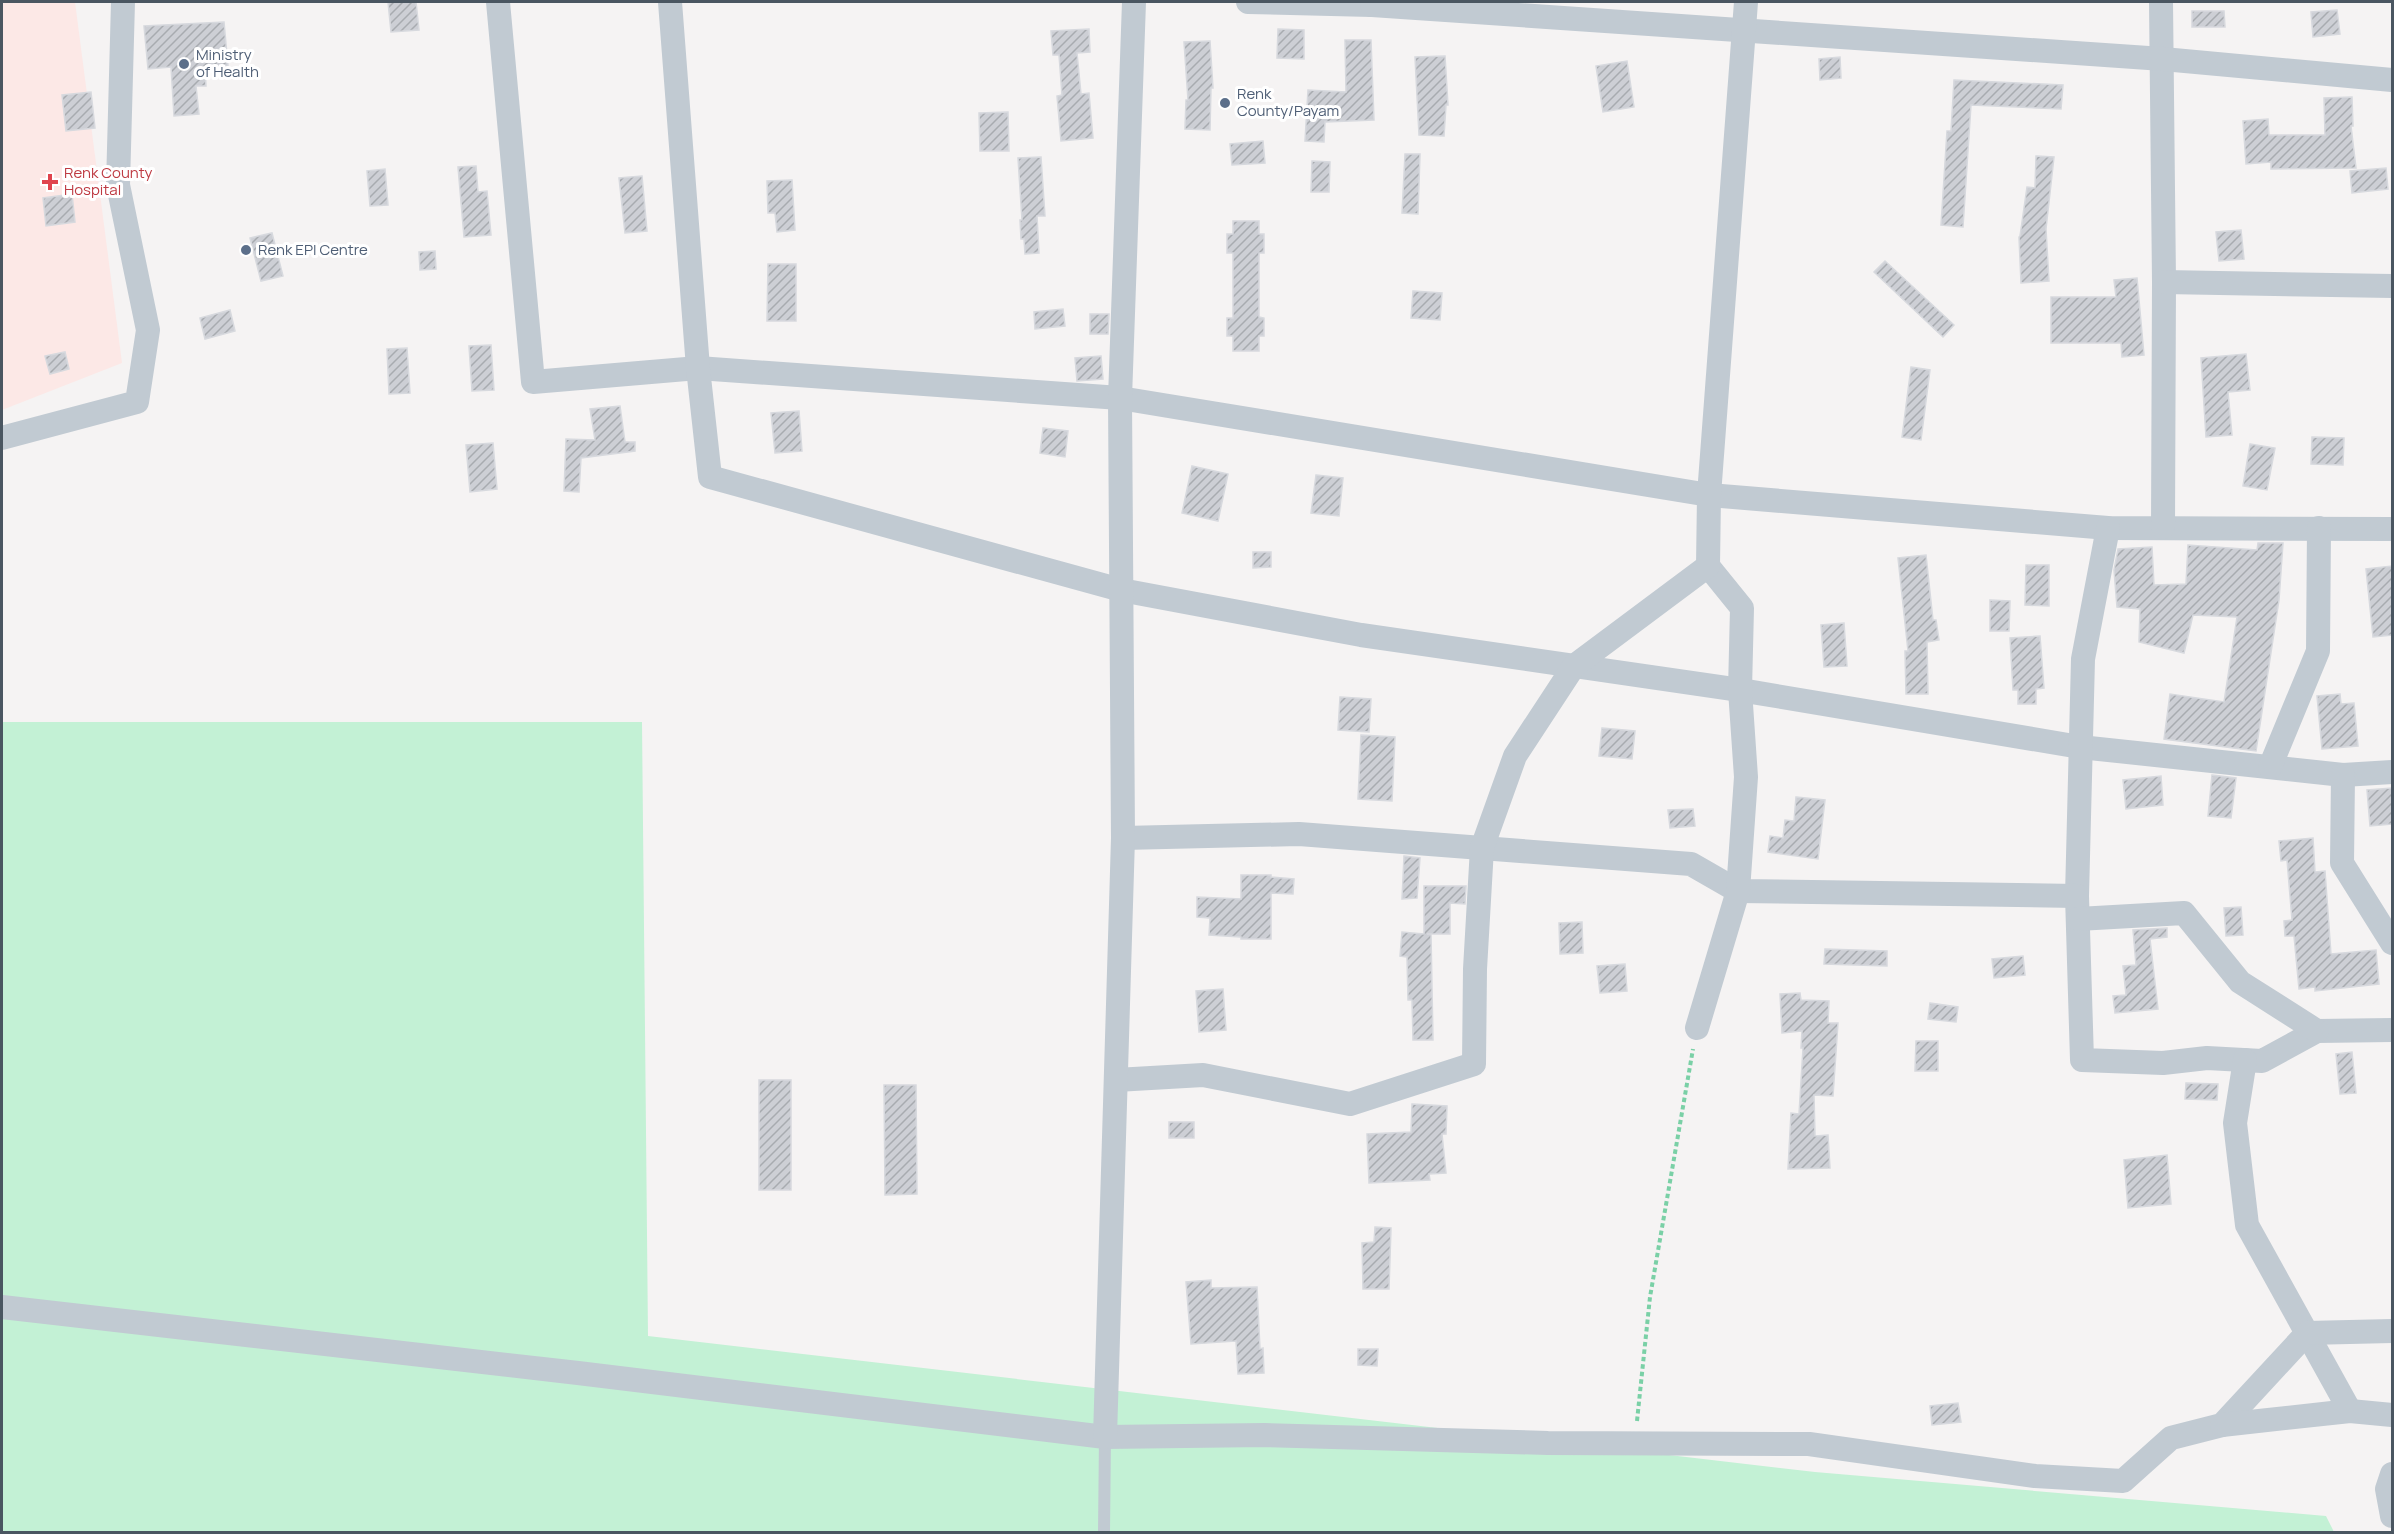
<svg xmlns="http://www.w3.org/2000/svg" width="2394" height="1534" font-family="Manrope,sans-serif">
<defs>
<pattern id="building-hatch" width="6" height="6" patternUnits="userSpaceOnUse" patternTransform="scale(1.5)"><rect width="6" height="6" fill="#cdcfd5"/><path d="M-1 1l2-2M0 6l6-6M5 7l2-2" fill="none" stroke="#a8abb0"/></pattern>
</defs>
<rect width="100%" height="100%" fill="#f5f3f3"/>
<polygon fill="#fce8e6" points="2,2 75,2 122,363 2,410"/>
<polygon fill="#c3f1d5" points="2,722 642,722 648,1336 1815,1472 2326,1516 2334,1532 2,1532"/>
<g fill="url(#building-hatch)" stroke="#d7d9de" stroke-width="1.5">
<polygon points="388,2 416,2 419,30 391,32"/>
<polygon points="2337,10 2340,34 2313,37 2311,12"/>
<polygon points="2192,11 2224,11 2225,27 2192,27"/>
<polygon points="224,22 228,66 205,68 206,86 196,86 199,114 174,116 171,67 148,69 144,26"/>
<polygon points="1089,29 1090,52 1077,53 1081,94 1089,93 1093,138 1061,141 1057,96 1062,95 1059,55 1053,55 1051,31"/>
<polygon points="1278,29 1304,30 1304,59 1277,58"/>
<polygon points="1345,40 1371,40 1374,120 1325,122 1324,142 1305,141 1308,90 1346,92"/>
<polygon points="1210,41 1213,88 1211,88 1210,130 1185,129 1186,100 1188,100 1184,42"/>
<polygon points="1445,56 1448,105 1446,105 1444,136 1419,135 1415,57"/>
<polygon points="1840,57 1841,78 1820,80 1819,59"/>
<polygon points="1627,61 1634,107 1603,112 1596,66"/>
<polygon points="1954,80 2063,85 2061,109 1971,105 1963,227 1941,225 1947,131 1951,131"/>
<polygon points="91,92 95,128 66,131 62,95"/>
<polygon points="2352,97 2353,126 2351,126 2356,168 2271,169 2271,162 2246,164 2243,121 2268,119 2269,135 2325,135 2324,98"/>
<polygon points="1008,112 1009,151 980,151 979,113"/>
<polygon points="1263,141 1265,163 1232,165 1230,144"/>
<polygon points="1405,154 1420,154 1418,214 1402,213"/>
<polygon points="2036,156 2054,157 2046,229 2049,281 2021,283 2019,237 2020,236 2027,187 2035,188"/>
<polygon points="1041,157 1045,216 1037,216 1039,253 1025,254 1024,239 1021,239 1020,220 1022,220 1018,158"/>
<polygon points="1312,161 1330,162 1329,192 1311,192"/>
<polygon points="476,166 478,192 487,191 491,235 464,237 458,167"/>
<polygon points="2386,168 2388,189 2352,193 2350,171"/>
<polygon points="385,169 388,205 370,206 367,171"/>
<polygon points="642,176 647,231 625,233 619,178"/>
<polygon points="792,180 795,230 777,232 775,213 768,213 767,181"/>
<polygon points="72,194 75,222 46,226 43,198"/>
<polygon points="1233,221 1259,221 1259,234 1264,234 1264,253 1259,253 1259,317 1264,318 1264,336 1259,336 1259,351 1233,351 1233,336 1227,336 1227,318 1233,318 1233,253 1227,253 1227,234 1233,234"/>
<polygon points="2241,230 2244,259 2219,261 2216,232"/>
<polygon points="272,233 283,276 261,281 250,238"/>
<polygon points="435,251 436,269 420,270 419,252"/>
<polygon points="1885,261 1954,325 1943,337 1874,272"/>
<polygon points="768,264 796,264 796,321 767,321"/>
<polygon points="2137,278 2144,355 2122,357 2121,343 2051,343 2051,297 2116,297 2114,280"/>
<polygon points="1413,291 1442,293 1440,320 1411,318"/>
<polygon points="1063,309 1065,326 1035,329 1034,312"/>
<polygon points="230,310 235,331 205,339 200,318"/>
<polygon points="1090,314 1109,314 1108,334 1090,334"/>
<polygon points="491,345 494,390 472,391 469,346"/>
<polygon points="407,348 410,393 389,394 387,349"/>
<polygon points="65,352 69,369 50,374 45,356"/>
<polygon points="2246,354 2250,390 2228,392 2232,435 2206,437 2201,358"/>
<polygon points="1101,356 1103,379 1077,381 1075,358"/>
<polygon points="1911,367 1930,370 1921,440 1902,437"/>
<polygon points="620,406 625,442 635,442 635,451 581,458 579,492 564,491 566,439 595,440 590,409"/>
<polygon points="799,411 802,451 775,453 771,413"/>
<polygon points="1043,428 1068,431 1065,457 1040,453"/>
<polygon points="2312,437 2344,438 2343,465 2311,464"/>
<polygon points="493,443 497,489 470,492 466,445"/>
<polygon points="2250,444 2275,448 2267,490 2243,486"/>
<polygon points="1192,466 1228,474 1218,521 1182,513"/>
<polygon points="1316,475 1343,478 1339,516 1311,513"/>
<polygon points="2258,543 2283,543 2279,600 2256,751 2164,739 2170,694 2224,702 2237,617 2193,615 2184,653 2139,642 2140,609 2117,607 2114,570 2118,549 2152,547 2154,585 2186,584 2188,545 2257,550"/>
<polygon points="1253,552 1271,552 1271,567 1253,568"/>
<polygon points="1926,555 1933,620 1936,620 1939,640 1927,642 1928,694 1906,694 1905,651 1908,651 1898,558"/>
<polygon points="2026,565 2049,565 2049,606 2025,605"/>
<polygon points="2392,566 2392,635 2373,637 2366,569"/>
<polygon points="1990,600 2010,601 2009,631 1990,631"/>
<polygon points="1844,623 1847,666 1824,667 1821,625"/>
<polygon points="2040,636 2044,688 2036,689 2036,704 2018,704 2018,690 2013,690 2010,638"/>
<polygon points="2340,694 2341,704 2354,703 2358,746 2322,749 2317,696"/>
<polygon points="1340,697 1371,699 1369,732 1338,730"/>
<polygon points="1602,728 1635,731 1632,759 1599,756"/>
<polygon points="1361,735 1395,737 1392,801 1358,799"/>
<polygon points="2212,775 2236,778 2231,818 2208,816"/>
<polygon points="2161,776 2163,805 2126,809 2123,780"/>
<polygon points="2392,788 2392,824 2370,826 2367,790"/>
<polygon points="1796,797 1825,800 1818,859 1768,852 1770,836 1783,838 1785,820 1794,821"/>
<polygon points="1693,809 1695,826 1670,828 1668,810"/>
<polygon points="2313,838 2315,872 2325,871 2331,954 2376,950 2379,984 2315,991 2315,987 2299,989 2294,936 2285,936 2284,921 2292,920 2287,860 2281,861 2279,841"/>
<polygon points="1404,856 1420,858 1417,898 1402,899"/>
<polygon points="1241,875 1271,875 1271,877 1294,879 1293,894 1271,893 1271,939 1241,939 1241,937 1209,935 1210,918 1197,917 1197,897 1241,899"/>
<polygon points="1424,886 1466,886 1465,904 1450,903 1450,934 1427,934 1431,934 1433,1040 1413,1040 1412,1000 1408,1000 1407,957 1400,956 1402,932 1424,934"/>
<polygon points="2241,907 2243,935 2226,936 2224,908"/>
<polygon points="1582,922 1583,953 1560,954 1559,923"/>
<polygon points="2167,928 2167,937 2150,939 2158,1009 2115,1013 2113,996 2126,995 2123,966 2136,965 2133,930"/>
<polygon points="1825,949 1887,951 1887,966 1824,964"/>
<polygon points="2023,956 2025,975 1994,978 1992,959"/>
<polygon points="1625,964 1627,991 1600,993 1597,966"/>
<polygon points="1223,989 1226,1030 1199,1032 1196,991"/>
<polygon points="1800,993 1801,1000 1829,1001 1828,1023 1838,1023 1833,1096 1814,1095 1815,1136 1828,1135 1830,1168 1788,1169 1791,1113 1799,1114 1803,1048 1801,1048 1802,1031 1782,1033 1780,994"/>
<polygon points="1930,1003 1958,1007 1956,1022 1928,1019"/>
<polygon points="1916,1041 1938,1041 1938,1071 1915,1071"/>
<polygon points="2352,1052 2356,1093 2340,1094 2336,1054"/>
<rect x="759" y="1080" width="32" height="110"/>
<polygon points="2186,1083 2218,1084 2217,1100 2185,1099"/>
<polygon points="884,1085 916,1085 917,1194 885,1195"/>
<polygon points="1412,1104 1447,1106 1446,1134 1442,1134 1446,1173 1429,1174 1430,1180 1369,1183 1367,1134 1411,1132"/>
<rect x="1169" y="1122" width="25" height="16"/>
<polygon points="2167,1155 2171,1204 2128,1208 2124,1160"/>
<polygon points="1375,1227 1391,1228 1389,1289 1363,1289 1362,1243 1374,1242"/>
<polygon points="1211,1280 1211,1288 1257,1287 1260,1349 1263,1348 1264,1373 1238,1374 1236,1341 1191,1344 1186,1282"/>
<polygon points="1358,1349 1378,1349 1377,1366 1358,1365"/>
<polygon points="1958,1403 1961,1422 1932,1425 1930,1406"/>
</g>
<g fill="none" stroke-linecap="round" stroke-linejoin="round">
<polyline stroke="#7ad0a6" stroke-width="4" stroke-dasharray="4.5 3" stroke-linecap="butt" points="1637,1421 1650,1297 1693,1049"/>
<polyline stroke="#c1cad2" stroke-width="12" points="1104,1532 1105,1437"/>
<g stroke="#c1cad2" stroke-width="24">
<polyline points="498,2 533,382 698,368 1120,398 1709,495 2108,528 2392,529"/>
<polyline points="670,2 698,368 710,477 1121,590 1361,635 1740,690 2080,747 2343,775 2392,772"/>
<polyline points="1248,2 1372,5 1372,2"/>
<polyline points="2161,2 2164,282 2163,527"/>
<polyline points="1372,5 2163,59 2392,80"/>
<polyline points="2164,282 2392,286"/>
<polyline points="2,438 137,402 148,330 118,185 123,2"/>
<polyline points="2108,528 2083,659 2077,896 2082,1060 2163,1063 2207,1058 2262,1061 2317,1031 2392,1030"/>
<polyline points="2270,767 2318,651 2319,528"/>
<polyline points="2343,775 2342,863 2392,943"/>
<polyline points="1123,838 1299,834 1691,864 1738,891 2077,896"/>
<polyline points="2078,919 2184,913 2240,982 2317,1031"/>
<polyline points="1697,1028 1738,891 1746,777 1740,690 1742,608 1708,566"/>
<polyline points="2245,1060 2235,1123 2247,1225 2350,1411"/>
<polyline points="1116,1080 1203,1075 1350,1104 1474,1064 1475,969 1482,848 1515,756 1574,666 1708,566 1709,495 1746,2"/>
<polyline points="2,1307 578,1373 1105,1437 1265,1435 1548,1443 1809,1444 2035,1476 2123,1481 2171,1438 2222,1425 2307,1333 2392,1331"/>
<polyline points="2222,1425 2350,1411 2392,1415"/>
<polyline points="1105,1437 1123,838 1120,398 1134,2"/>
<polyline points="2392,1474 2387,1489 2392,1516"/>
</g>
</g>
<g fill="#5c6f8a" stroke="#fff" stroke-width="2">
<circle cx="184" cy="64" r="6"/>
<circle cx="1225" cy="103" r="6"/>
<circle cx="246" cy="250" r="6"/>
</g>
<path fill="#e0444e" stroke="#fff" stroke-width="2" d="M47 173h6v6h6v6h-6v6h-6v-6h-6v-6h6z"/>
<g text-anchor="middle" stroke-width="6" stroke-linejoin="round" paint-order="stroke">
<g font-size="15" fill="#4e5e75" stroke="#fff" text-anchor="start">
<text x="196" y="60">Ministry<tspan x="196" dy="17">of Health</tspan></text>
<text x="1237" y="99">Renk<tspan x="1237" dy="17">County/Payam</tspan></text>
<text x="258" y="255">Renk EPI Centre</text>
</g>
<g font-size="15" fill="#be3a42" stroke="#fff" text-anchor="start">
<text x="64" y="178">Renk County<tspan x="64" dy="17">Hospital</tspan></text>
</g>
</g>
<rect width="2394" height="1534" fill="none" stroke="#4a5661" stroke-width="6"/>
</svg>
